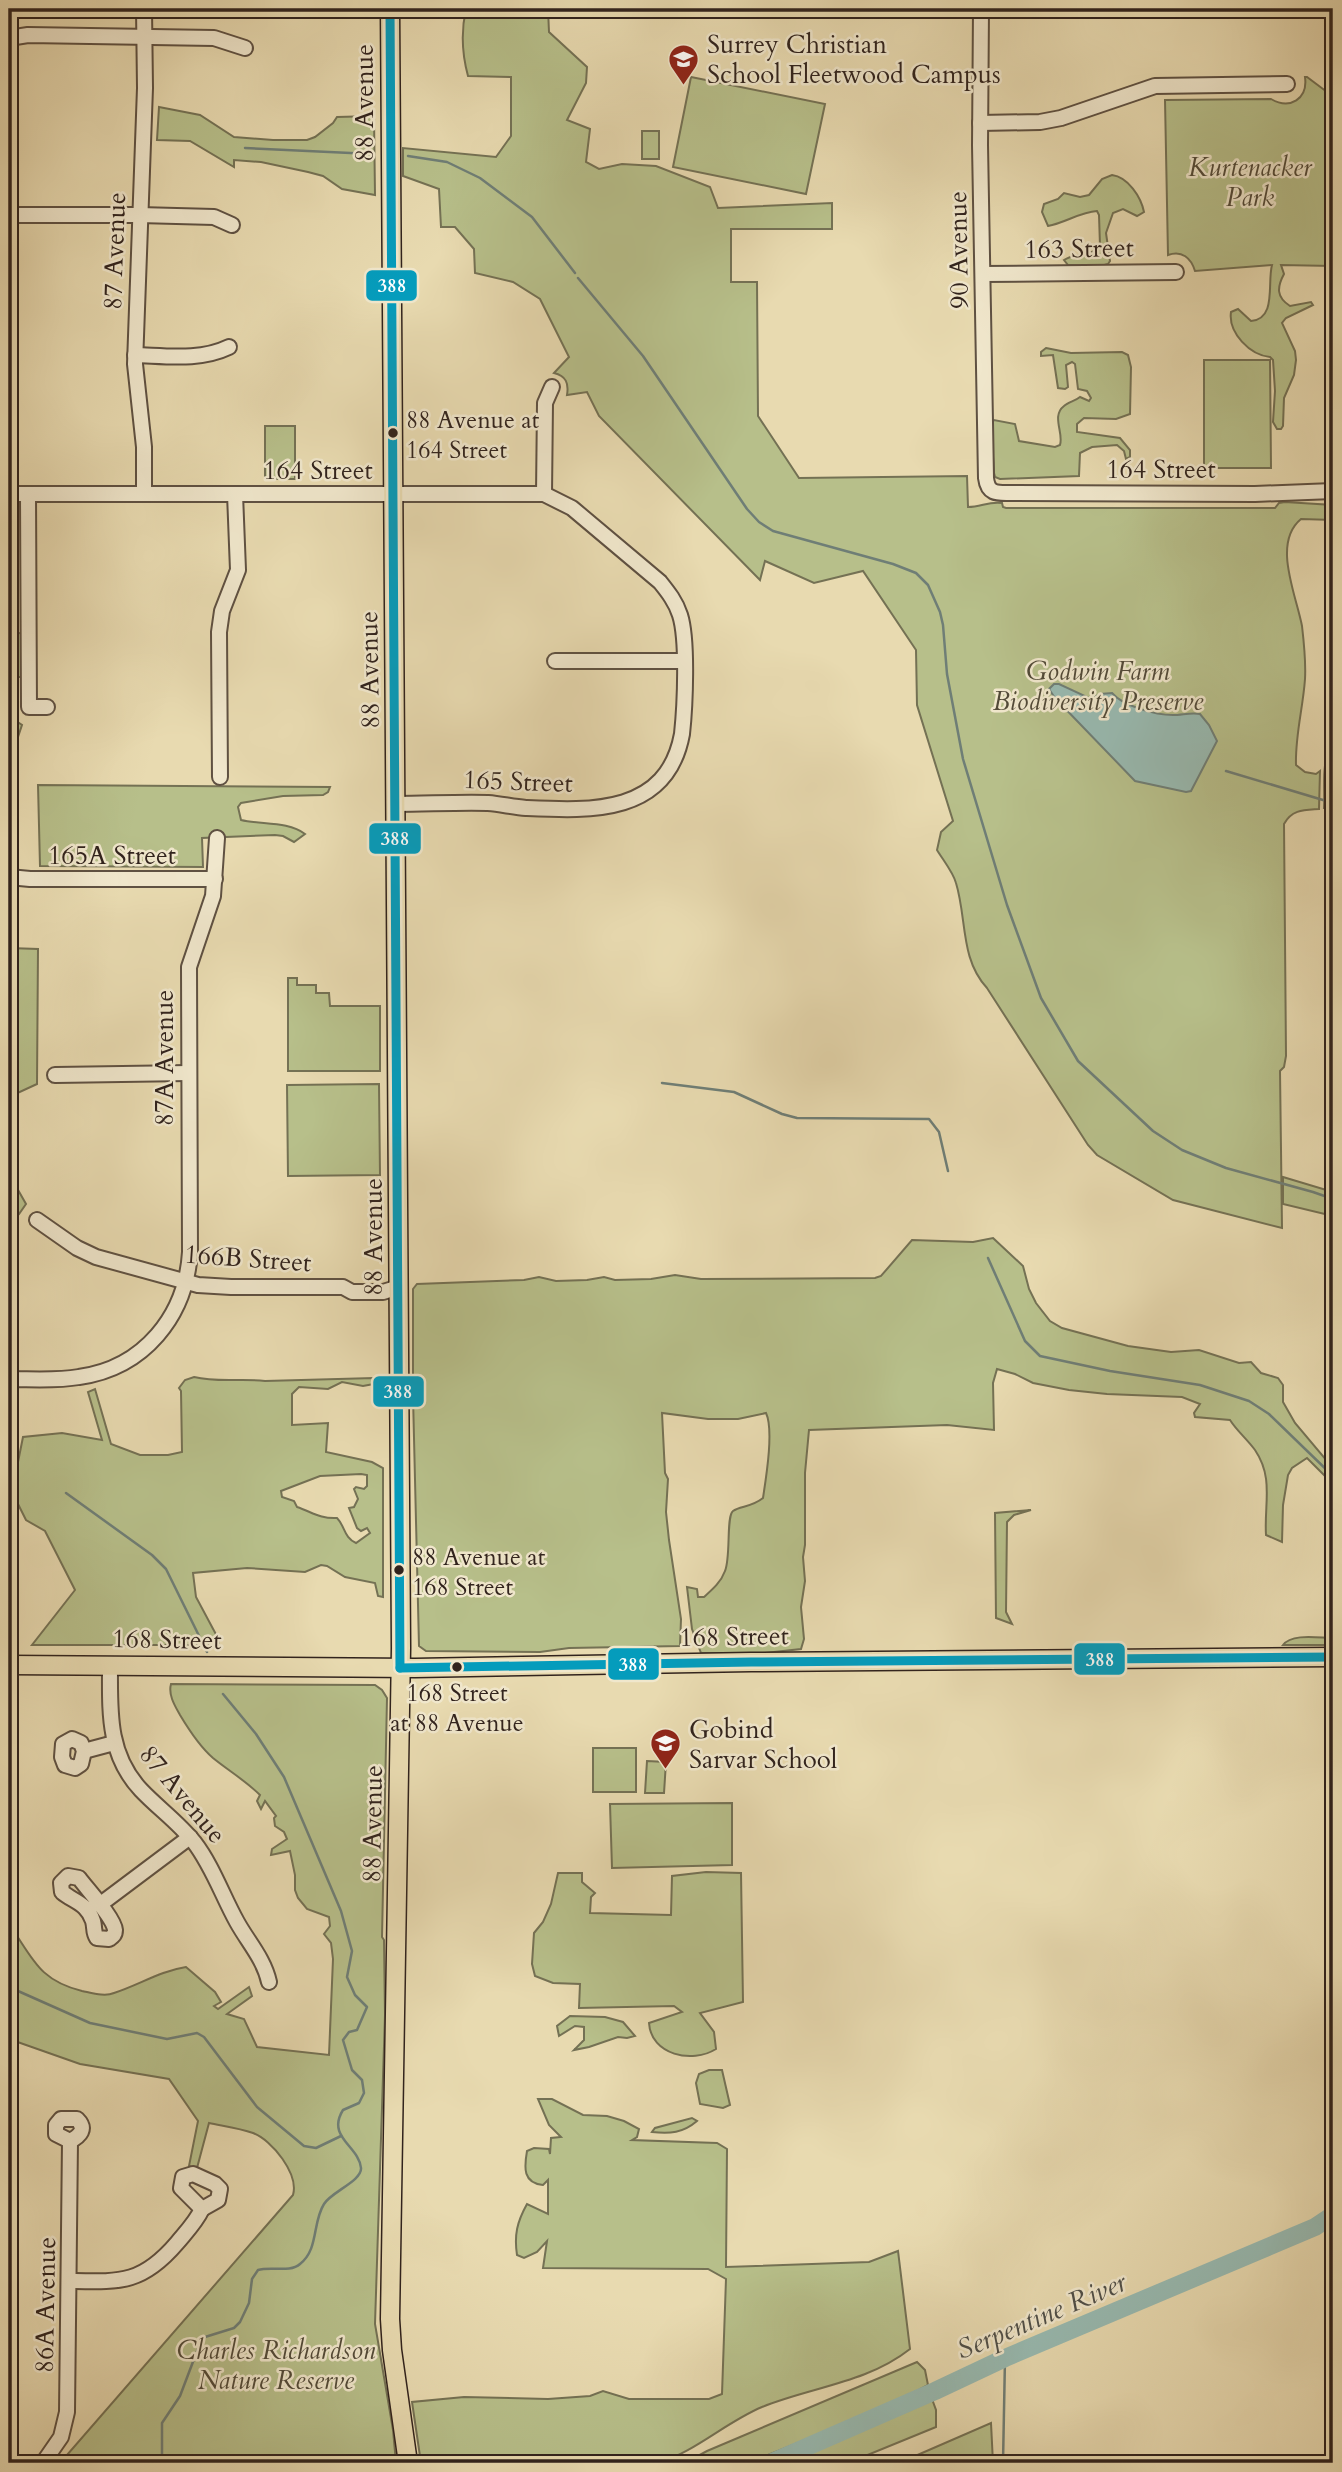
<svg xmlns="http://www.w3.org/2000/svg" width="1342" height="2472" font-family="Cardo,serif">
<rect width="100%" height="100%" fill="#e8dab0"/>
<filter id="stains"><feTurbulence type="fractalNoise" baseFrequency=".00286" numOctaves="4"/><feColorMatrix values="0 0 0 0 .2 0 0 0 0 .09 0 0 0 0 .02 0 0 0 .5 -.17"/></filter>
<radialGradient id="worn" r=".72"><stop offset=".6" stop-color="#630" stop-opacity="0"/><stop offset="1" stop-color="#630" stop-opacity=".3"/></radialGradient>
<g fill="#b7bf8a" stroke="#747154" stroke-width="2" fill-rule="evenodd">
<path d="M466,9H548L549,32L587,67L586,83L567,120L590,129L586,162L599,169L622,164L656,166L710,187L718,208L832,203V229H731V282H757L758,416L799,478L967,476L968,507C981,507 989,501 1002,503L1003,507L1006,508H1275L1279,503L1285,502L1333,505V520L1301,519C1272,543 1296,594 1302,626C1304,643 1306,661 1305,679C1303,708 1295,736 1296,765L1305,772L1316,774L1320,771L1319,809C1305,810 1292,809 1284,824L1286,1056L1284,1067L1280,1071L1282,1228L1173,1200L1097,1155L1088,1145L987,988C960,959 967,919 956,883C953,872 943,860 937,850L941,832L953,821L917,705L916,650L863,571L814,583L765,561L760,580L599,416L587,392L567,395C569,383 566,376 554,373L569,357L540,299L513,282L475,273L474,249L455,227H441L439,189L403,176V148L496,157L511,136V77L468,76C462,54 461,31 466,9Z"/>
<polygon points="691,77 825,104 806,194 673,167"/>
<path d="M1305,77H1307L1331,95L1333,93V266L1281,265L1284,274C1277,287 1276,297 1290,306L1311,302L1313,305L1286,318L1282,323L1295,351L1296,360L1294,375L1284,398L1283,426L1281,429H1277L1273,422L1275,391L1273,360L1270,357C1250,355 1228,333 1231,312L1238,309L1251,321C1277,319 1267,283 1272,265L1195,271C1191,258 1182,250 1168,255L1165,100L1271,99C1290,110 1308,99 1305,77Z"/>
<polygon points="159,107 200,115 234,137 273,140 307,140 315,137 333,123 337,117 374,116 375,195 342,189 323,176 308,172 261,162 234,160 234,167 190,141 157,140"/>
<rect x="642" y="131" width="17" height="28"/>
<path d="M1112,175C1128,177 1141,197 1144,212L1137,216L1123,209L1113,213L1106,233L1110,261L1108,264L1097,267L1068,265L1064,260C1076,252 1091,257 1100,246L1099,215L1097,211C1080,212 1065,223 1048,226L1042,212L1044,204L1058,199L1064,193L1080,197L1089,195L1102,179Z"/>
<path d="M1046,348L1071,353L1122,352L1128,355L1131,367L1130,414L1116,419L1084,418L1077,424V432L1120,438L1130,450V457L1126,459L1124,451L1117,445L1092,447L1080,453L1079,476L1000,479L995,477L994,473L991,424L994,420L1015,424L1019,441L1055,447L1060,445C1064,433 1051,416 1064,406C1068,402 1075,401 1080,397L1089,401L1091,398L1087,391L1078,389L1075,364L1072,362L1066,365L1068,387L1065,389L1058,388L1053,355L1041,356V352Z"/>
<polygon points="1204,360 1270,360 1271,468 1204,468"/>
<polygon points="1325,365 1333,368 1333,483 1325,481"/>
<rect x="265" y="426" width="30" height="53"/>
<polygon points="20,633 23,633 23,677 9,677 9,635"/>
<polygon points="10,717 22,725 9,764 9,718"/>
<path d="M1328,752L1330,756L1333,808H1324C1325,789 1322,770 1328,752Z"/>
<path d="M38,785L330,787L328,792L323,795L283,796L241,803L238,807L241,820C261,825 288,821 305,834L294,842L283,836L275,835L202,838L203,867L40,866Z"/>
<polygon points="9,948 38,949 37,1084 9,1097"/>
<polygon points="288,978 297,978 297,985 316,985 316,993 329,993 330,1006 380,1006 380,1071 288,1071"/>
<polygon points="379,1084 380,1175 288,1176 287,1085"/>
<polygon points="9,1174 26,1204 19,1214 9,1211"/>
<polygon points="1283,1177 1333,1192 1333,1216 1283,1204"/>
<path d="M993,1238L1023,1266L1029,1289L1036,1303L1050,1321L1062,1328L1128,1346L1171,1352L1199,1350L1239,1363L1251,1362L1261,1373L1278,1378L1283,1385V1402L1295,1423L1333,1468V1484L1307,1458L1292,1468L1288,1475L1283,1505L1282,1542L1266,1535C1264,1504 1274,1478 1255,1450C1247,1439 1237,1431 1230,1420L1195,1417L1194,1413L1200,1404L1182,1397L1107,1394L1069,1390L1033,1383L1015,1374L997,1369L993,1383L994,1430L947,1425L809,1430L805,1473V1545L803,1557L805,1581L801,1607L804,1639L801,1649L765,1653H701L692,1629L687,1587L697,1589L698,1597H704C713,1589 721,1582 725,1571C731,1557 726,1516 733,1511C740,1506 752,1507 763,1498C766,1478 774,1430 766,1413L738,1419H708L662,1413L665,1473L668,1479L666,1512L669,1540L681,1619L680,1646L569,1648L540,1652L426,1651L419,1646L413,1396V1289L417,1284L524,1280L539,1277L556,1281L587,1280L604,1277L615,1280L651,1279L675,1275L701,1279L875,1278L881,1276L912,1240L973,1242Z"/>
<path d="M194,1377C218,1383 241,1378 265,1381L374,1378L379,1383L363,1386L342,1382L328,1389L299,1387L292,1394V1425L328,1423L326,1452L372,1462L383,1468V1597L378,1596L375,1583L345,1577L327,1566L321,1565L305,1572L247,1568L193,1573L196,1597L219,1640V1645H32L75,1590L45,1531L26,1520L12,1492L23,1437L62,1433L102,1440L88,1392L95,1389L111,1444L140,1455H168L182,1452L181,1391L179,1388L185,1380ZM361,1474L367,1475V1486L364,1489L356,1487L354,1489L358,1499L354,1507L349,1508L357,1528L361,1531L367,1528L370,1533L356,1543C344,1538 345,1526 337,1518C320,1519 312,1512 297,1507L294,1501L282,1497L281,1491L320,1476Z"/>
<polygon points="1031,1510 1014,1515 1007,1522 1006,1612 1012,1624 996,1618 995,1513"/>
<path d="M1333,1638V1645H1283C1292,1633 1319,1638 1333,1638Z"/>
<path d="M171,1684L375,1685L382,1690L387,1698L382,1937L384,1940L385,2015L375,2324L393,2430L396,2463H60L293,2195C299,2174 272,2140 253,2133C239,2128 223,2126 209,2123L197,2168L189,2166L198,2121L169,2079L80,2064L9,2039V1924C33,1958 38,1980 82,1991C92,1993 105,1997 114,1993C139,1985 160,1971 186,1967L215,1992L221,2002L214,2006L218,2009L249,1987L252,1996L227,2014L244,2019L257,2047L329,2055L333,1959L331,1943L324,1934L330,1926L329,1917L307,1909L298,1898L295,1890V1875L290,1851L271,1855L272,1849L287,1839L284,1832L275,1826L274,1818L276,1816L265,1801L261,1809L257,1801L260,1795C246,1781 229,1771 213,1758C199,1746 189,1730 180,1715C175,1706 168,1695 171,1684Z"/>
<rect x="593" y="1748" width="43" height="44"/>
<polygon points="647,1761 666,1762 664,1793 645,1793"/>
<polygon points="732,1803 732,1865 612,1868 610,1804"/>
<path d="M706,1872L741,1873L743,2002L700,2013L714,2032L716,2049C692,2064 651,2055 649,2023L682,2012L674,2006L579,2008L580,1984L553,1983L535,1976L532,1964L534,1933L543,1922L551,1904L558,1873H582V1882L595,1893L591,1897L590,1913L671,1915L672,1876Z"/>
<polygon points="570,2016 605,2017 623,2022 635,2036 627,2038 618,2037 589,2047 574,2050 584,2040 584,2027 575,2026 559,2036 557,2026"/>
<polygon points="709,2070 722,2070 730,2105 723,2108 700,2104 696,2083 699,2074"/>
<path d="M538,2099H552L583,2115L607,2116L624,2121L639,2129L637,2137L632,2140L717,2143L727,2149L726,2267L869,2262L898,2251L910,2349C867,2383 811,2387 762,2407C726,2422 695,2452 658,2463H421L412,2402L464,2397L548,2399L590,2396L603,2391L629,2399H709L722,2394L726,2279L708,2269L543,2268L547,2241L537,2252L524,2258L517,2255C514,2235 517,2222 527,2204L548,2214V2180L543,2185C523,2183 524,2168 527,2151L534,2148L549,2149L550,2154L551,2138L561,2137L549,2125Z"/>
<path d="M692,2118L697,2121C683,2133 670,2134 652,2132L655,2128Z"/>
<polygon points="917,2362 925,2370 928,2385 890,2406 748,2463 685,2463 707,2451"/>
<polygon points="932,2399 936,2410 936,2427 848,2463 782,2463"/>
<polygon points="991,2423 993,2463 899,2463"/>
</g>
<path fill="#98bab1" stroke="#6f7e76" stroke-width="2" d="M1054,684H1059L1091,699L1100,694L1112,693C1123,706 1155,715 1173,715C1182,715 1192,712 1200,714L1209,725L1217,741L1191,791L1186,792L1135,781L1055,698L1049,689Z"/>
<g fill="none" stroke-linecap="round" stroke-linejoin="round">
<g stroke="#6f7e76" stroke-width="2.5">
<polyline points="245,148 372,154"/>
<polyline points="408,156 447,162 480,178 532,217 575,273"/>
<polyline points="578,278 643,356 747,509 759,522 773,531 893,564 916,573 928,585 940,612 943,625 947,674 963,759 1007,905 1041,998 1078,1061 1153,1131 1182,1150 1226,1168 1313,1192 1333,1199"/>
<polyline points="1226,771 1333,803"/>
<polyline points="662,1083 734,1092 782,1114 797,1118 929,1119 939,1132 948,1171"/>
<polyline points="988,1258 1025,1341 1040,1356 1110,1371 1200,1385 1249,1401 1269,1414 1333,1476"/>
<polyline points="66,1493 152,1555 166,1569 207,1652"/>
<polyline points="9,1987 90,2023 167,2039 197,2033 204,2037 257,2107 304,2146 316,2148 341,2136"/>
<path d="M162,2463V2423L180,2396L199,2346L205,2337L234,2328L240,2322L249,2303L252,2279L258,2270C271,2266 290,2273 300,2264C319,2249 312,2223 324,2204C331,2192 362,2181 361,2168C359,2146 326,2137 343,2110L359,2103L364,2093L362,2080L352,2070L343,2040L349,2032L357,2030L367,2007L355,1995L347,1977L352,1951L341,1911L284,1777L256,1734L223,1694"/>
<polyline points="1003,2463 1005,2358"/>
</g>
<polyline stroke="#98bab1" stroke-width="18" points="770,2463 935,2391 1005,2358 1315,2227 1333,2215"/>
<defs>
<g id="minor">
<polyline points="144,9 145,88 135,364 144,447 144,494"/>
<path d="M981,9L980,145L986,478C988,495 998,493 1012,493L1255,494L1333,491"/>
<polyline points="9,38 28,35 214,38 245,48"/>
<polyline points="980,123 1040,122 1061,118 1155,86 1287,84"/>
<polyline points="9,215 139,215"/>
<polyline points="139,215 214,217 232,225"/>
<polyline points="9,232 10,164"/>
<polyline points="983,274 1176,272"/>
<polyline points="9,334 10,360"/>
<path d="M135,355C167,356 200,361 229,347"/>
<path d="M9,494H544L572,508L660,582C668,592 676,602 680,615C688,640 685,706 682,734C667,815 591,811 526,808C513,807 501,804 488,803C458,802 427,804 396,804"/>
<polyline points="28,494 29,707 47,707"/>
<polyline points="544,494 545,403 552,387"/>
<polyline points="555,661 683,661"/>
<polyline points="220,777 219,632 222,611 238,570 235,494"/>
<polyline points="9,877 30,879 215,879"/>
<polyline points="55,1075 189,1073"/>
<polyline points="37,1220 77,1248 96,1257 198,1285 231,1287 343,1287 352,1292 383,1292 399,1287"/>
<path d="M9,1379C32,1379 56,1381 79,1377C144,1368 186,1316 190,1252L189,967L213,896L217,838"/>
<path d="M110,1665C110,1710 107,1754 141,1790C158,1808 178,1822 194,1842C213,1867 222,1895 237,1922C248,1942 264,1959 269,1982"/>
<polygon points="72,1739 81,1743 84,1751 81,1764 75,1768 65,1765 62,1757 63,1744"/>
<polyline points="84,1751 114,1743"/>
<path d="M68,1876L79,1878C87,1889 114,1918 115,1930C115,1935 113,1936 109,1939L97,1938C93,1932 95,1928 93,1921C87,1903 74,1902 62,1892L61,1883Z"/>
<polyline points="102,1903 190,1837"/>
<polygon points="193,2174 215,2184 220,2189 218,2200 202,2209 181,2188 183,2177"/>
<path d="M70,2281C120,2282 142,2284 177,2243C186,2232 196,2222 202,2209"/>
<path d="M43,2463L61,2437L67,2412L70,2141C80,2136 87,2129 77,2119H61L56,2125V2134L70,2141"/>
</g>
<g id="major">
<polyline points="390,9 401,1648 390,2319 392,2350 408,2463"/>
<polyline points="9,1665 415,1668 751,1662 1333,1657"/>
</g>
</defs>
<use href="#minor" stroke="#5f5142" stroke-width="18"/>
<use href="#major" stroke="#31231d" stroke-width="21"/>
<use href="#minor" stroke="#f0e7cc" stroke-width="14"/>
<use href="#major" stroke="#e8dab0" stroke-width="18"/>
<defs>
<g id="bus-1">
<polyline points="390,9 400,1668"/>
<polyline points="400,1668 751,1662 1333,1657"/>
</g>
</defs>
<use href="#bus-1" stroke="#f0e7cc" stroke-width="14"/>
<use href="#bus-1" stroke="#059cbc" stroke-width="9"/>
</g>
<defs>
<symbol id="school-pin" viewBox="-11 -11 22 30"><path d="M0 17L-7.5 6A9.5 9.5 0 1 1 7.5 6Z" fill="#8f2418" stroke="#f0e7cc"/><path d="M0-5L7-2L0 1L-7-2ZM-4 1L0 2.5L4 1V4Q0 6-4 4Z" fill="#fff"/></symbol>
</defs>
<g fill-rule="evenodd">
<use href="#school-pin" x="666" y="42" width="35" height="47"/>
<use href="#school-pin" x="648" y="1726" width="35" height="47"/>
</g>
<g fill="#31231d" stroke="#f0e7cc" stroke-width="2.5">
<circle cx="393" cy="433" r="6"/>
<circle cx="399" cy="1570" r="6"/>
<circle cx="457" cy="1667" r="6"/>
</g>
<g text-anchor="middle" stroke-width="5" stroke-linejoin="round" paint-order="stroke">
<g font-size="24" fill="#31231d" stroke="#f0e7cc" text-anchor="start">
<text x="406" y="428">88 Avenue at<tspan x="406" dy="30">164 Street</tspan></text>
<text x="412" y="1565">88 Avenue at<tspan x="412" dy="30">168 Street</tspan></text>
<text x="457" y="1701" text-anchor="middle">168 Street<tspan x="457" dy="30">at 88 Avenue</tspan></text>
</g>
<g font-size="26" fill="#31231d" stroke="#f0e7cc" text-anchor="start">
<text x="707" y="53">Surrey Christian<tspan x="707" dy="30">School Fleetwood Campus</tspan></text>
<text x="689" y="1738">Gobind<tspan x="689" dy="30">Sarvar School</tspan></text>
</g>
<g font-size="26" fill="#31231d" stroke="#f0e7cc">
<text transform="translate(364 103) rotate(-90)" y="9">88 Avenue</text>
<text transform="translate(1079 248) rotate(-1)" y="9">163 Street</text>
<text transform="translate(958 250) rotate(-91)" y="9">90 Avenue</text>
<text transform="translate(114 251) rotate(-88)" y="9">87 Avenue</text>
<text x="1161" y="478">164 Street</text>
<text x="318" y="479">164 Street</text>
<text transform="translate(369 670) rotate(-91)" y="9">88 Avenue</text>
<text transform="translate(518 781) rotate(2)" y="9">165 Street</text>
<text x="112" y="864">165A Street</text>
<text transform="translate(164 1058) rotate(-90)" y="9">87A Avenue</text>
<text transform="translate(373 1237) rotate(-90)" y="9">88 Avenue</text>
<text transform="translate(248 1258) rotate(4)" y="9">166B Street</text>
<text transform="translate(734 1636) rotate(-1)" y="9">168 Street</text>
<text transform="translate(167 1639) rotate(1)" y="9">168 Street</text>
<text transform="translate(183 1794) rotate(50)" y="9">87 Avenue</text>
<text transform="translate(372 1824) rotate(-89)" y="9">88 Avenue</text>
<text transform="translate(45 2305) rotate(-89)" y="9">86A Avenue</text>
</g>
<g font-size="26" font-style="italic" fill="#524a38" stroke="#f0e7cc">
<text x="1250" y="176">Kurtenacker<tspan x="1250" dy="30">Park</tspan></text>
<text x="1098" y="680">Godwin Farm<tspan x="1098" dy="30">Biodiversity Preserve</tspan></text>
<text x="276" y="2359">Charles Richardson<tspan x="276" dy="30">Nature Reserve</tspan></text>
</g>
<g font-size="28" font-style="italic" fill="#505049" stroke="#f0e7cc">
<text transform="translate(1041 2315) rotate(-23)" y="10">Serpentine River</text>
</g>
</g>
<g stroke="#f0e7cc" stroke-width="2.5">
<rect x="365" y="269" width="53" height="33" rx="7" fill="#059cbc"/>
<rect x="368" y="822" width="54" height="33" rx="7" fill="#059cbc"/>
<rect x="372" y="1375" width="53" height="33" rx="7" fill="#059cbc"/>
<rect x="1073" y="1642" width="53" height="34" rx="7" fill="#059cbc"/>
<rect x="607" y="1647" width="53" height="34" rx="7" fill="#059cbc"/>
</g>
<g font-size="19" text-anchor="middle" font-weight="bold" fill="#fff">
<text x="392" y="292">388</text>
<text x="395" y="845">388</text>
<text x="398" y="1398">388</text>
<text x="1100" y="1666">388</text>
<text x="633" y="1671">388</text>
</g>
<rect width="1342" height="2472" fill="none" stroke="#e8dab0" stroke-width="35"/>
<rect x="10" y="10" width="1321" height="2451" fill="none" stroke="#31231d" stroke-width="3.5"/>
<rect x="18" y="18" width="1307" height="2437" fill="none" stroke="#31231d" stroke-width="2"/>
<rect width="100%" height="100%" filter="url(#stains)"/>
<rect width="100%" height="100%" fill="url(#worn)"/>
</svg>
